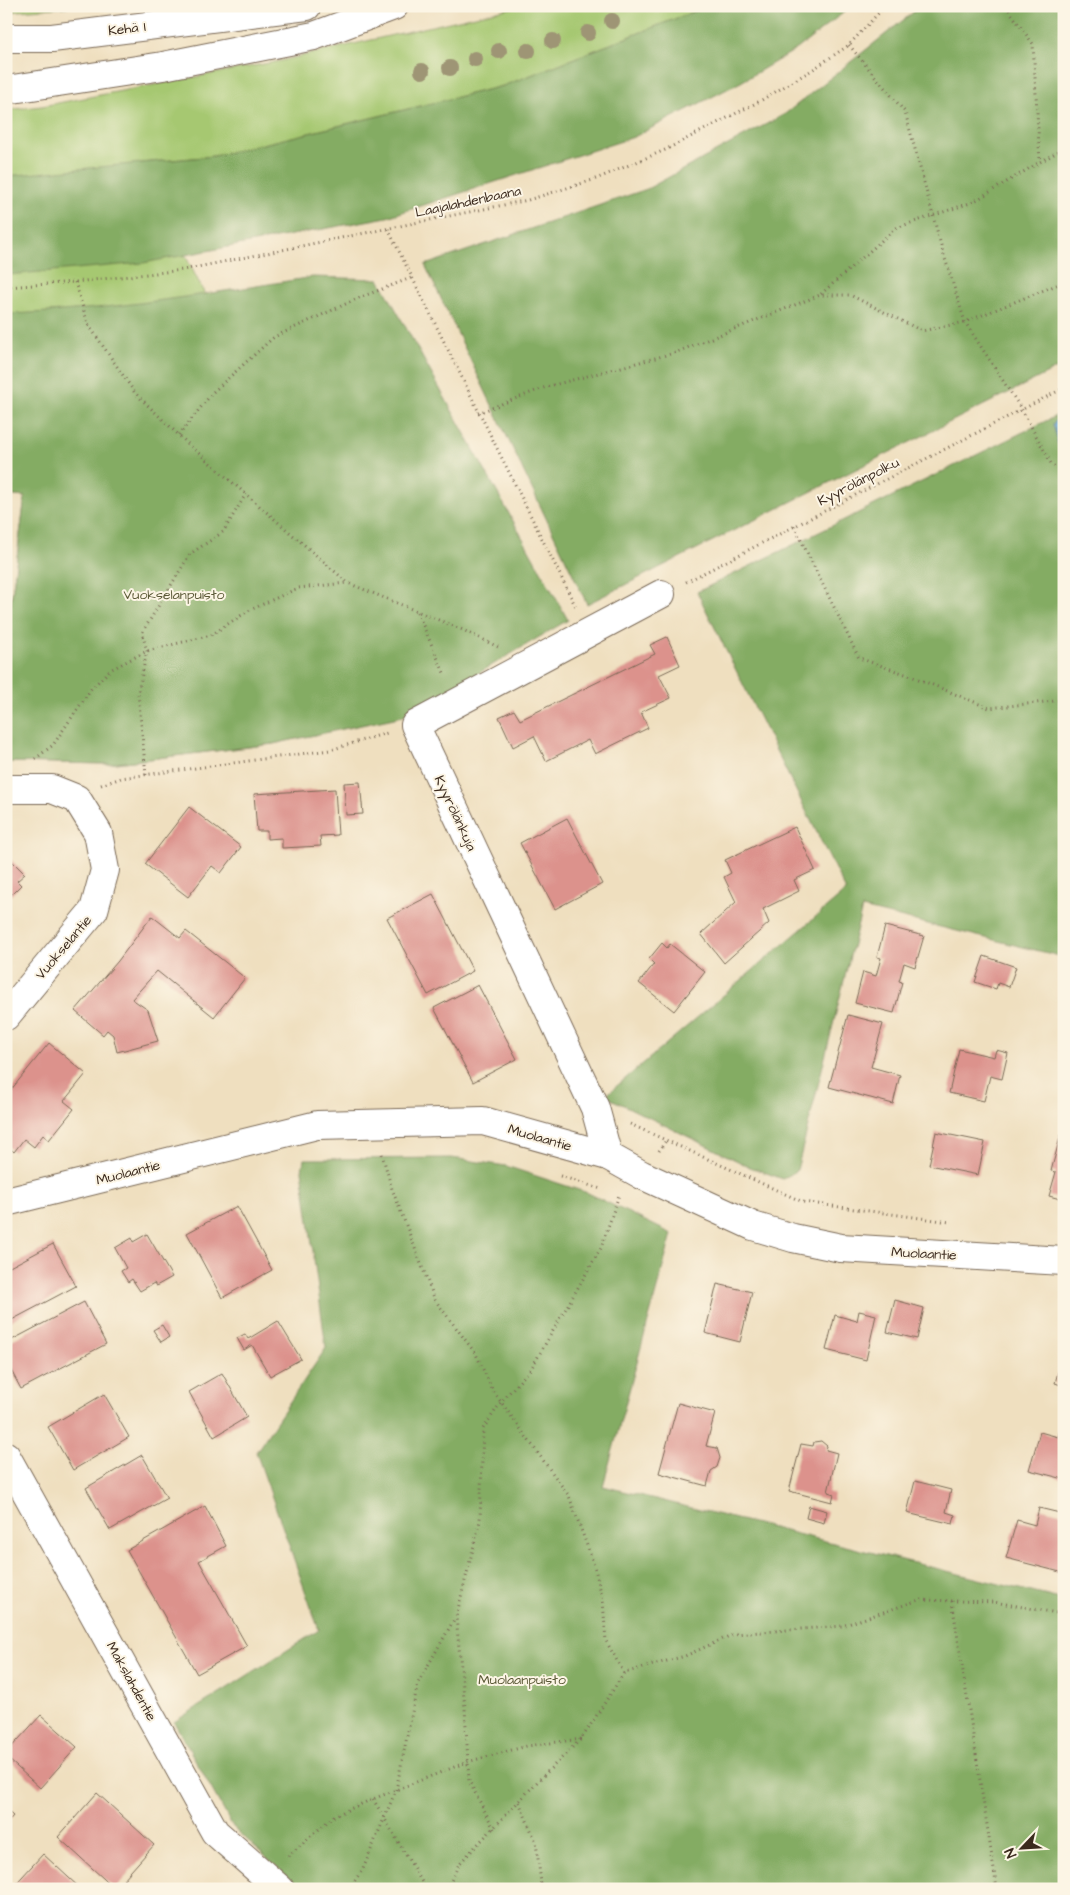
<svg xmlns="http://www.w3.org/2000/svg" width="1070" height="1895" font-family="'Architects Daughter',sans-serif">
<rect width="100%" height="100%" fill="#fcf5e5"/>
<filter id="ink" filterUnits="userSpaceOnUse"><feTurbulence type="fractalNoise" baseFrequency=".02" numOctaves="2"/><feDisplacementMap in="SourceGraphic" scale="10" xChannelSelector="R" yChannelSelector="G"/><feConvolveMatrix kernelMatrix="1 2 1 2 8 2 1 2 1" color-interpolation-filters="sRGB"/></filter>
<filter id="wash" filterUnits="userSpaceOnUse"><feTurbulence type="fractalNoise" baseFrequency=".0096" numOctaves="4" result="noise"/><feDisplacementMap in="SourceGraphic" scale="20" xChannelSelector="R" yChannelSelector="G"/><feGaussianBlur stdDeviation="1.12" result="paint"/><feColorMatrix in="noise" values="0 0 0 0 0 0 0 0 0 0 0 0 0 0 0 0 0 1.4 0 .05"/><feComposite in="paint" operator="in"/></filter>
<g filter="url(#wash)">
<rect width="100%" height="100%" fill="#efdfbf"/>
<g fill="#a6c871" stroke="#707948">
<polygon points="6,6 78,6 6,12"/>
<polygon points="519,6 708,6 503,86 214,156 139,163 414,711 273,744 108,764 6,762 6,640 25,497 6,495 6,110 42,106 280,61"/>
</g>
<g fill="#84ac63" stroke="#606b40">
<polygon points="708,6 852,6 797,49 741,82 634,137 387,217 143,263 6,275 6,176 214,156 503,86"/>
<polygon points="921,6 1064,6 1064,365 587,604 425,265 647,189 785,114"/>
<path d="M313,277L379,279L568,620L408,715L273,744L108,764L6,762V640L25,497L6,495V314C110,311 211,293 313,277Z"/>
<polygon points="1064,412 1064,957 862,908 797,1170 783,1179 750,1167 605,1096 846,891 697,592"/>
<polygon points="452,1158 506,1166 588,1193 672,1234 603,1486 1064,1600 1064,1889 301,1889 233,1827 174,1722 319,1630 256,1452 326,1348 302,1170 304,1159"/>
</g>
<polygon fill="#67abdc" stroke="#516a7d" points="1064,413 1064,453 1058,444 1053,424"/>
<g id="blocks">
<g fill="#dc928c">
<polygon points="667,637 680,665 659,675 671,698 641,712 648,728 595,754 588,740 546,761 534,736 513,747 499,717 514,710 520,720 655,654 650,645"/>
<polygon points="360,782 363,814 346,815 344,783"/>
<polygon points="335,789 338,835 320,836 321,846 282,848 282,838 267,839 267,831 257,831 254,794"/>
<polygon points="189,807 241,847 221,873 212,866 188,897 145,864"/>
<polygon points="567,818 602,884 555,909 520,843"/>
<polygon points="795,827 815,870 794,880 799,891 763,909 769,923 724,963 701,934 736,902 724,877 731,873 725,860"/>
<polygon points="6,855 25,874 17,881 21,885 6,900"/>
<polygon points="433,894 473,971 428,995 387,918"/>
<polygon points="152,916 180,938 186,931 245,978 214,1017 157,971 132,999 148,1010 158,1041 117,1052 113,1035 107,1030 103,1035 75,1011 118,961"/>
<polygon points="885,926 924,936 915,967 904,963 899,981 902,982 894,1013 855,1003 863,972 876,976 881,958 877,957"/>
<polygon points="662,943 667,948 670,944 705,972 674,1011 639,983 654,964 649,959"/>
<polygon points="984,956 1016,967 1009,987 998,983 996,989 975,982"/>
<polygon points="478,985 517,1059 473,1082 434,1008"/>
<polygon points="848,1015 883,1024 871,1067 900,1075 893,1104 829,1087"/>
<polygon points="49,1043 86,1074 64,1101 74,1109 49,1140 43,1135 34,1147 24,1139 14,1152 6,1145 6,1096"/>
<polygon points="959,1049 994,1057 996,1050 1008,1053 1002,1079 990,1076 984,1101 949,1093"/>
<polygon points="936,1132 985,1142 978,1175 929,1165"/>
<polygon points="1061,1134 1064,1135 1064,1200 1049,1196 1056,1172 1051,1171"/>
<polygon points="237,1206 272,1270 222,1298 187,1233"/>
<polygon points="147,1234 172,1277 156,1286 154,1283 140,1291 132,1279 128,1282 121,1271 126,1268 115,1248 132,1238 133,1242"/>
<polygon points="53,1244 76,1286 6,1323 6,1269"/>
<polygon points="717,1284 752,1292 740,1342 705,1333"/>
<polygon points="895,1300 924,1308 917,1339 887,1332"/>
<polygon points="84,1302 106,1344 21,1389 6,1361 6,1343"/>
<polygon points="859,1311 876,1315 866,1360 826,1350 835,1315 857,1321"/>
<polygon points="278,1321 301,1359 270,1376 252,1345 244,1350 237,1338 245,1334 248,1339"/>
<polygon points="162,1325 169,1337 161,1342 153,1330"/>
<polygon points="1063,1354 1064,1354 1064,1386 1055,1383"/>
<polygon points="222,1373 247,1417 214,1437 189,1392"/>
<polygon points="104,1394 129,1437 73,1470 48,1427"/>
<polygon points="678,1403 715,1413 706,1446 717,1448 720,1458 717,1467 711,1471 707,1486 659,1473"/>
<polygon points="1062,1420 1064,1479 1029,1470 1040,1432 1058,1437"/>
<polygon points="821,1441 827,1446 826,1450 837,1453 828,1492 834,1494 832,1502 789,1491 801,1444 813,1446 814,1442"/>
<polygon points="142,1455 167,1498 110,1530 86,1488"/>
<polygon points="915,1481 951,1490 946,1512 955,1515 953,1524 907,1513"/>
<polygon points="205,1506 226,1546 199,1561 247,1646 197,1674 127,1550"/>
<polygon points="809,1506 827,1511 824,1523 806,1518"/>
<polygon points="1039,1508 1064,1514 1064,1573 1006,1558 1017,1520 1035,1525"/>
<polygon points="41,1715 77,1747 40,1788 6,1757 6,1753"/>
<polygon points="97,1793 154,1845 115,1889 58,1837"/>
<polygon points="6,1810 13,1816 6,1824"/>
<polygon points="43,1854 81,1889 11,1889"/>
</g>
</g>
</g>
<g filter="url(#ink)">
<use href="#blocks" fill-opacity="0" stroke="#7a6956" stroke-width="1"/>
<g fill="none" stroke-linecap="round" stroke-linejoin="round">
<defs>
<g id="minor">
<polyline points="6,789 52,789 77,799 98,833 105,870 94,910 6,1016"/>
<polyline points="608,1156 595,1108 415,725 661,594"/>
<polyline points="6,1202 317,1125 483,1121 608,1156 642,1175 753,1226 793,1238 841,1248 1064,1261"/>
<polyline points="6,1456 215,1832 280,1889"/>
</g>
<g id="highway">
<polyline points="6,38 52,38 307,6"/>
<polyline points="6,90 163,66 314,36 394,6"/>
</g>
</defs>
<use href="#minor" stroke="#7a6956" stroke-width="30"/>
<use href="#highway" stroke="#7a6956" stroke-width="30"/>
<g stroke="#7a6956" stroke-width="3" stroke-dasharray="1 4" stroke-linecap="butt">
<polyline points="1006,6 1033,44 1040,162 1064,148"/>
<polyline points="849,45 905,112 942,249 965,322 1022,410 1052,465 1064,471"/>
<polyline points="388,229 576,607"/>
<polyline points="75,282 88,324 135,393 187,443 348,583 463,630 498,647"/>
<polyline points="6,287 75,282 183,270 528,200 596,179 665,150 760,101 812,70 849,45 885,6"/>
<polyline points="821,294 896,228 973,202 1040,162"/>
<polyline points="478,413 546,387 674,353 820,295 850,295 922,331 965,322 1064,282"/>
<polyline points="179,435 213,392 274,337 361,297 411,278"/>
<polyline points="794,526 859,658 911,676 989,708 1064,700"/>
<polyline points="686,582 1064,388"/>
<polyline points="417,612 445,675"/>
<polyline points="35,759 53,745 91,689 110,670 147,651 211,635 248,611 298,588 347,583"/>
<polyline points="146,775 138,693 147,651 142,633 190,554 223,532 246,494"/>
<polyline points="101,785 121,778 330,750 387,733"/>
<polyline points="630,1124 803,1202 950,1222"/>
<polyline points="659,1151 667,1139"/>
<polyline points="382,1154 392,1189 435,1300 476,1354 493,1391 569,1496 594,1565 603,1600 606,1641 624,1673"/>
<polyline points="560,1176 601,1189"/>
<polyline points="952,1601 997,1889"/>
<polyline points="373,1799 426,1889"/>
<polyline points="519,1802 536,1842 541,1883 535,1889"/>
<polyline points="494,1829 469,1781 465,1708 456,1617 480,1521 483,1429 501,1402 532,1367 601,1248 619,1195"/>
<polyline points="288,1856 334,1816 373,1799 467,1762 527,1746 581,1739"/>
<polyline points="541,1883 550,1889"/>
<polyline points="349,1889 363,1869 396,1790 418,1683 455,1618"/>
<polyline points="447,1889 459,1864 539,1780 582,1738 624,1673 685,1656 734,1634 842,1626 919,1600 994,1602 1063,1614 1064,1616"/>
</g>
<use href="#minor" stroke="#fff" stroke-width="28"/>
<use href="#highway" stroke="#fff" stroke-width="28"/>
</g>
<g fill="#9e9574">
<circle cx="612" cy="21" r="8"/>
<circle cx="588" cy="33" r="8"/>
<circle cx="553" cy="41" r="8"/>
<circle cx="499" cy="51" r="8"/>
<circle cx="528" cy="51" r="8"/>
<circle cx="475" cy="59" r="8"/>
<circle cx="450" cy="68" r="8"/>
<circle cx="422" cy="71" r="8"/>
</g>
</g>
<g text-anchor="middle" stroke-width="4" stroke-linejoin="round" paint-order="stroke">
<g font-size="14" fill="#3b2a1e" stroke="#fcf5e5">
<text transform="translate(127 28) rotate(-7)" y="5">Kehä I</text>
<text transform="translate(468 201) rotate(-12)" y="5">Laajalahdenbaana</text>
<text transform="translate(858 481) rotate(-27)" y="5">Kyyrölänpolku</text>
<text transform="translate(456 813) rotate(65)" y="5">Kyyrölänkuja</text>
<text transform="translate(63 947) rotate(-50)" y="5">Vuokselantie</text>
<text transform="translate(540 1137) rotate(16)" y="5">Muolaantie</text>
<text transform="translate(128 1172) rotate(-14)" y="5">Muolaantie</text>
<text transform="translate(924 1253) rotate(3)" y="5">Muolaantie</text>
<text transform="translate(132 1681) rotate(61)" y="5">Makslahdentie</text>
</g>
<g font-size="14" fill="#5b5937" stroke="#fcf5e5">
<text x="174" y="599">Vuokselanpuisto</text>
<text x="522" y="1684">Muolaanpuisto</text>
</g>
</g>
<rect width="1070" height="1895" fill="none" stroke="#fcf5e5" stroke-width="25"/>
<g transform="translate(1022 1848) rotate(245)" stroke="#fcf5e5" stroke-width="4" paint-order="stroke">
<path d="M0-4L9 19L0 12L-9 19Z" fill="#3b2a1e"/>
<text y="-8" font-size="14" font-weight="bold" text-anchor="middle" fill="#3b2a1e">N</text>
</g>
</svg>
